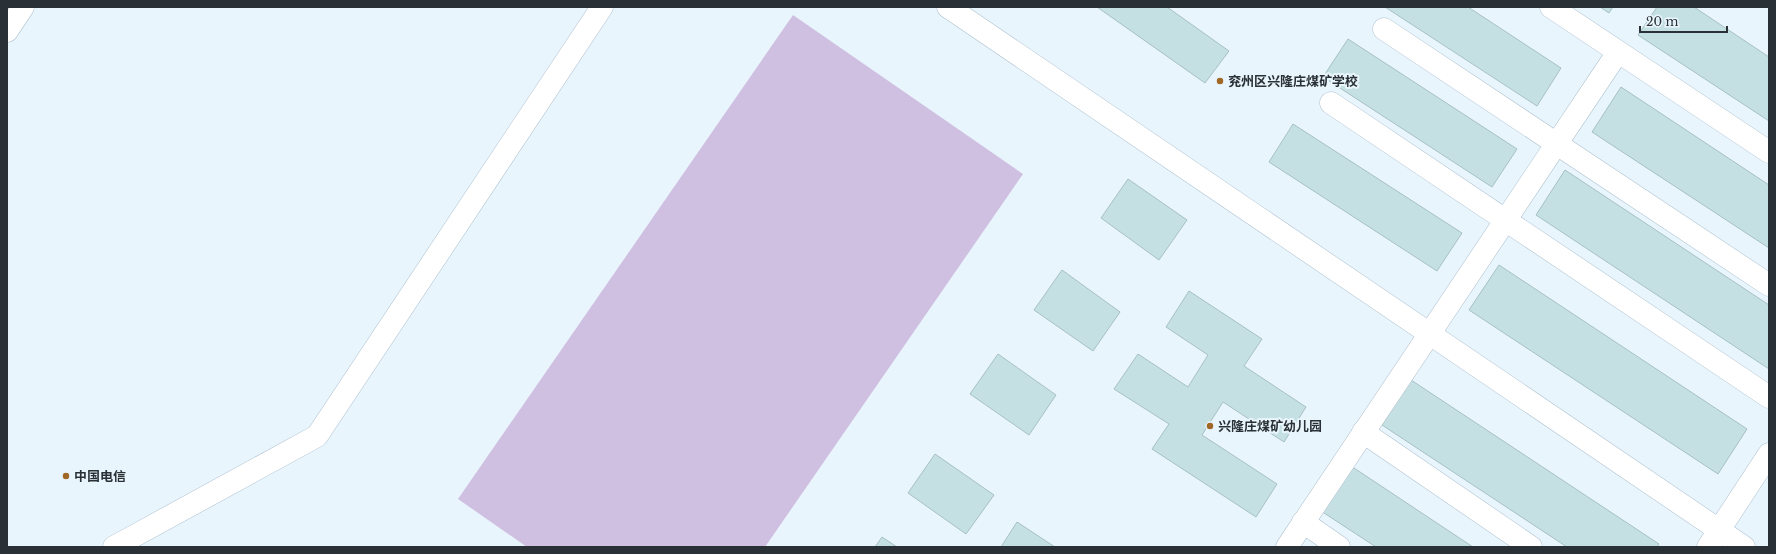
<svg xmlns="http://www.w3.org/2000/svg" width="1776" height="554" font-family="'Libre Baskerville','Noto Sans SC',serif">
<rect width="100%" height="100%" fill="#e9f5fd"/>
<polygon fill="#cfbfe0" points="793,15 1023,174 765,547 527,547 458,499"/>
<g fill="#c5e0e3" stroke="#a6c0c3">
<polygon points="1097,7 1167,7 1229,51 1205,83"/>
<polygon points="1385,7 1468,7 1561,68 1537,106"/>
<polygon points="1600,7 1613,7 1609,13"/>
<polygon points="1657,7 1694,7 1769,57 1769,121 1638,35"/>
<polygon points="1348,39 1517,149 1492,187 1323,77"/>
<polygon points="1621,87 1769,185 1769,248 1592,132"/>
<polygon points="1293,124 1462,233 1437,271 1269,162"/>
<polygon points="1565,170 1769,305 1769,369 1536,215"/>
<polygon points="1128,179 1187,220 1159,260 1101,218"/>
<polygon points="1499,265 1747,429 1718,474 1469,310"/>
<polygon points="1062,270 1120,312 1093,351 1034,310"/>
<polygon points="1189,291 1262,339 1244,366 1306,407 1284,442 1223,402 1202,435 1277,484 1256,517 1152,449 1169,424 1114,389 1138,354 1188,387 1208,355 1166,327"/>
<polygon points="998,354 1056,395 1029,435 970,394"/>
<polygon points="1411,380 1659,544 1657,547 1567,547 1382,425"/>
<polygon points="935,454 994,495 966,534 908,493"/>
<polygon points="1351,466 1473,547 1376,547 1321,511"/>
<polygon points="1017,522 1055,547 1001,547"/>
<polygon points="882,537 897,547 875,547"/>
</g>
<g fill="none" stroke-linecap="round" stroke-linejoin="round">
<defs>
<g id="street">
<polyline points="1551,7 1769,152"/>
<polyline points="1384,29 1769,285"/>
<polyline points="7,31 23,7"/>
<polyline points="1331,103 1769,397"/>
<polyline points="1363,432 1531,547"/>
<polyline points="1303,522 1339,547"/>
<polyline points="1287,547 1618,52"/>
<polyline points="1708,547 1769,454"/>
</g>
<g id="secondary">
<polyline points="948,7 1744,547"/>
<polyline points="114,547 317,436 602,7"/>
</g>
</defs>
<use href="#street" stroke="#aec1cf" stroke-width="23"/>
<use href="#secondary" stroke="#aec1cf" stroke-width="23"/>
<use href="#street" stroke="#fff" stroke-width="22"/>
<use href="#secondary" stroke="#fff" stroke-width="22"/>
</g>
<g fill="#a06825" stroke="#e9f5fd" stroke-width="1.5">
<circle cx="1220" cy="81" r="4"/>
<circle cx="1210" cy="426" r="4"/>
<circle cx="66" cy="476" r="4"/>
</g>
<g text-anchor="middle" stroke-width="4" stroke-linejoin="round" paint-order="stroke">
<g font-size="13" font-weight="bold" fill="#293036" stroke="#e9f5fd" text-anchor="start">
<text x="1228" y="86">兖州区兴隆庄煤矿学校</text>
<text x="1218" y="431">兴隆庄煤矿幼儿园</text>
<text x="74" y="481">中国电信</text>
</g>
</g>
<rect width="1776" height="554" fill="none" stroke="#293036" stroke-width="16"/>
<path d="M1640 26v6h87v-6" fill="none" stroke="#293036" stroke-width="2"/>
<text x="1646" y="26" font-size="12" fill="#293036" stroke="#e9f5fd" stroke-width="3" paint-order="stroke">20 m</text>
</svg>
